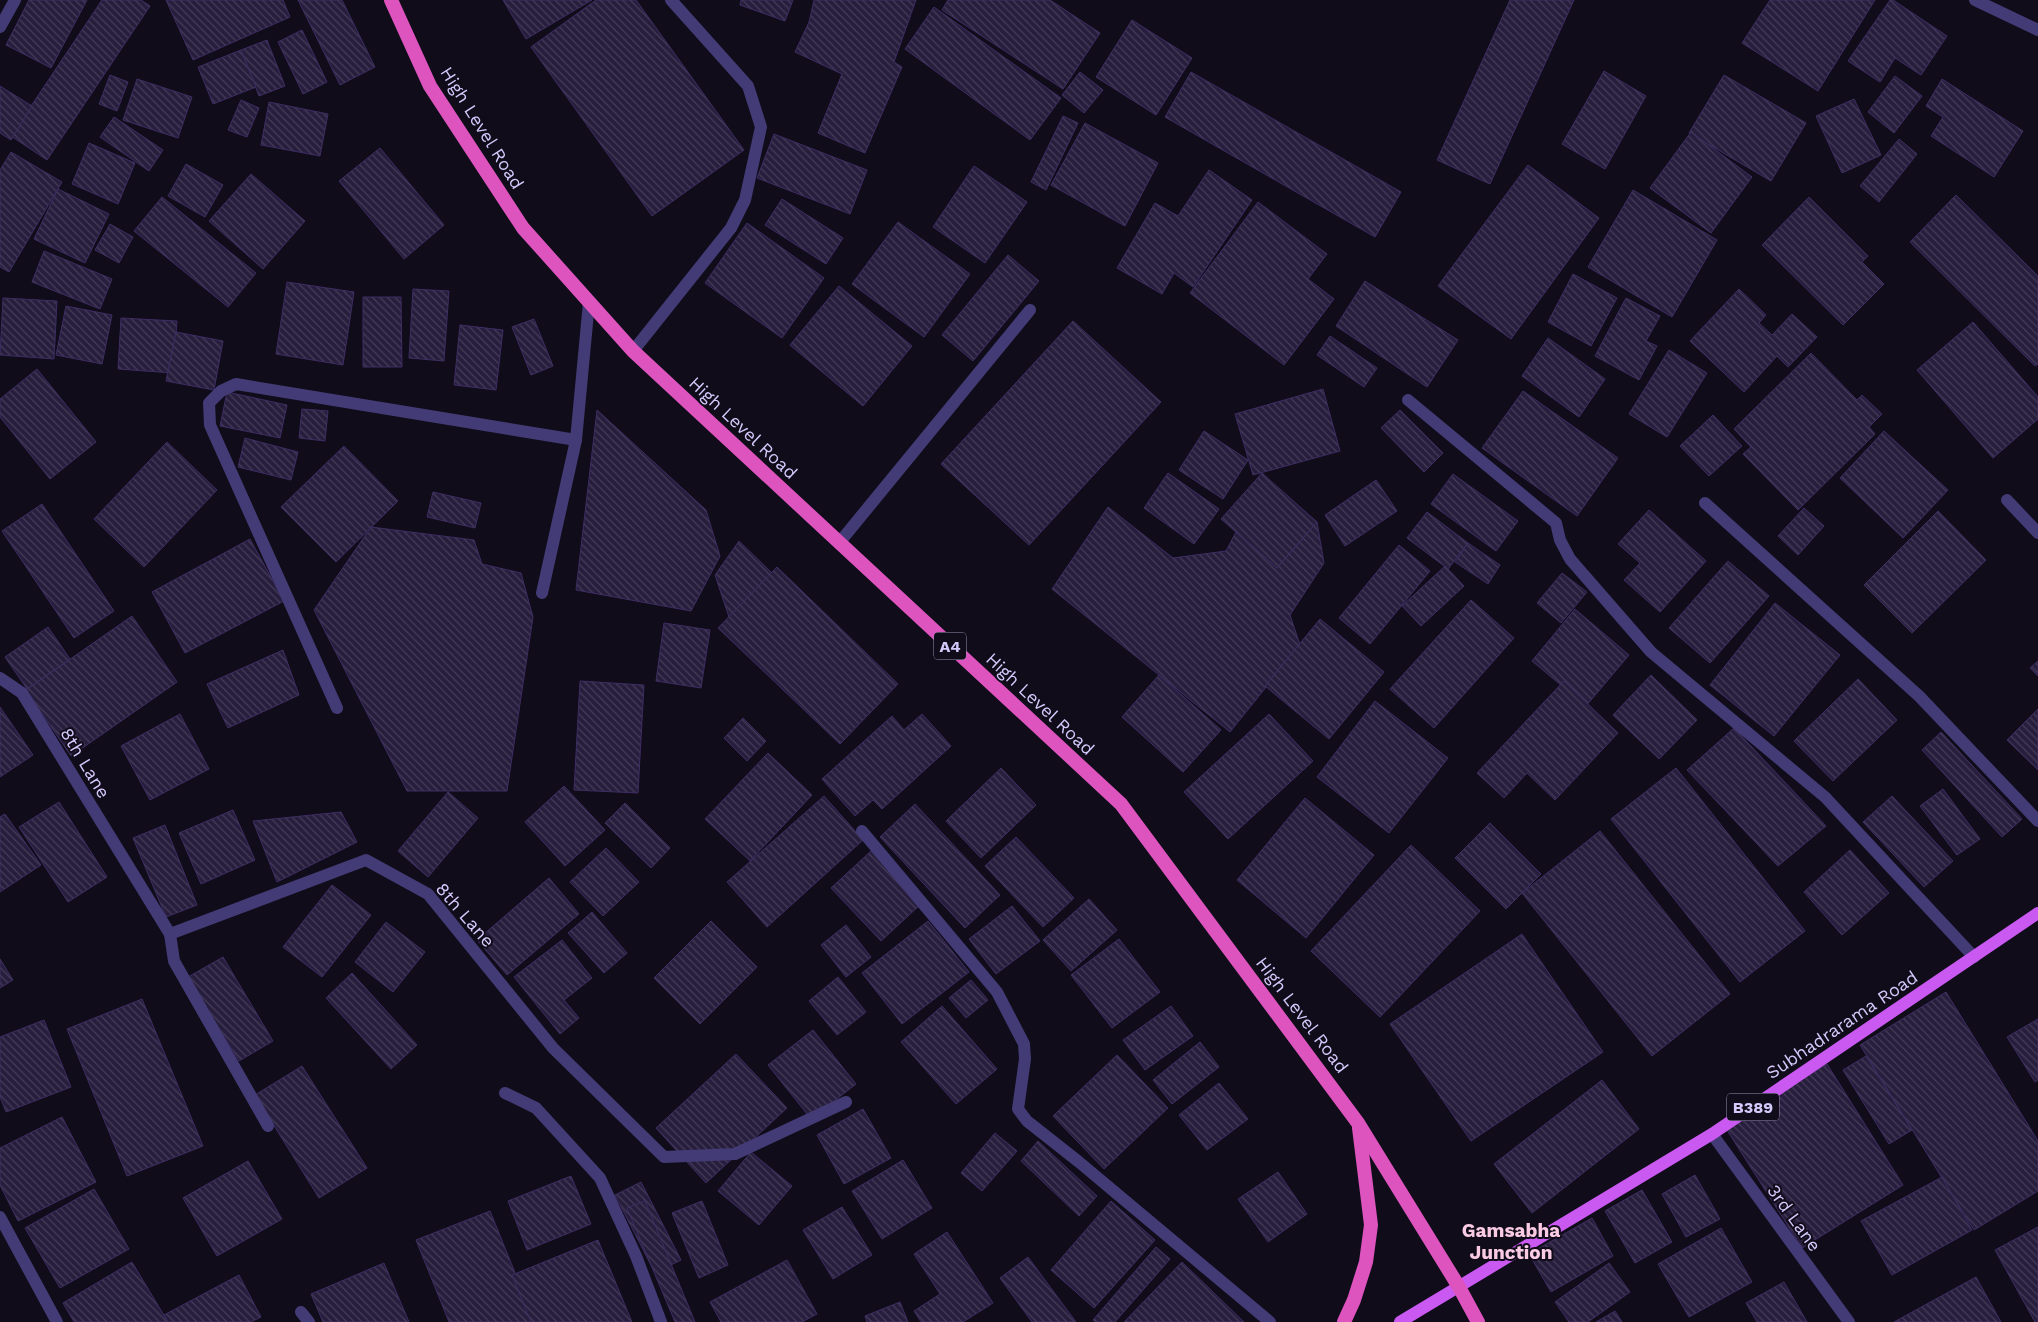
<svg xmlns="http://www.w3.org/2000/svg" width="2038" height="1322" font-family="'Work Sans',sans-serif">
<defs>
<pattern id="building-back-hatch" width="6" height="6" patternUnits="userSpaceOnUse" patternTransform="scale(1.25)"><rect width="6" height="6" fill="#271e3d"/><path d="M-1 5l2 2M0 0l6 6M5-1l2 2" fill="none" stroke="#453d5a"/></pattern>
</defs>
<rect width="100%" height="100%" fill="#100c1a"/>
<g fill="url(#building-back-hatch)" stroke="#3e2d63">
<polygon points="29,0 87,0 51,68 6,45"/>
<polygon points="102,0 141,0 150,6 47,160 11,136"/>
<polygon points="166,0 283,0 290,17 193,60"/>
<polygon points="298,0 342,0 375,67 340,85"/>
<polygon points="503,0 592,0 526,39"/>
<polygon points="596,0 636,0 744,150 652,216 531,47"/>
<polygon points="741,0 793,0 785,21 740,5"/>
<polygon points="814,0 916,0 894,62 902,67 865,153 818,133 842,74 795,52 809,22"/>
<polygon points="948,0 1050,0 1100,33 1063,89 942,10"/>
<polygon points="1510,0 1574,0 1490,184 1437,160"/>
<polygon points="1770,0 1875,0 1818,91 1742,43"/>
<polygon points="1890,0 1893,0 1947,36 1921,75 1895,58 1880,82 1848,61"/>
<polygon points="934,7 1061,98 1030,140 905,49"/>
<polygon points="1132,20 1192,58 1156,115 1096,77"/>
<polygon points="302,30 327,82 303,94 278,42"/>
<polygon points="267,40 285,86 259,96 241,50"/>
<polygon points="241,50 256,87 213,104 198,67"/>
<polygon points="1604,71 1646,96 1605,169 1562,144"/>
<polygon points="1080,72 1103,90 1084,113 1062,95"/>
<polygon points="1191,72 1401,192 1375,237 1165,117"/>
<polygon points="110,75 128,82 117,111 99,104"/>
<polygon points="1724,75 1806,123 1771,181 1689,133"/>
<polygon points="1895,76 1922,96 1894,133 1868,112"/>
<polygon points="137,79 192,97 178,138 123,120"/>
<polygon points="1942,79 2023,131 1994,177 1931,136 1943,117 1926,106"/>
<polygon points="0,86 32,106 11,140 0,133"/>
<polygon points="1854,99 1881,155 1842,173 1816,116"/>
<polygon points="241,100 259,108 247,137 228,130"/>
<polygon points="269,102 328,114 320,156 261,145"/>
<polygon points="1063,116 1078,123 1046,190 1031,182"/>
<polygon points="114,117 163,150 149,171 100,137"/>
<polygon points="1085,123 1158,163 1125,226 1051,185"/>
<polygon points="1691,132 1752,177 1711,233 1650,188"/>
<polygon points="774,134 867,170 850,214 757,178"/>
<polygon points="1899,139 1917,154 1879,202 1860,186"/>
<polygon points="89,143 135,163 118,204 72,184"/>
<polygon points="380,148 444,225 404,259 339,181"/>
<polygon points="11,152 62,182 9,272 0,267 0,170"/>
<polygon points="186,164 223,185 205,217 168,196"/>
<polygon points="1528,165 1599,218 1511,339 1438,286"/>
<polygon points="974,166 1027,202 985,263 933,227"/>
<polygon points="1209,170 1252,200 1193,287 1174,273 1162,294 1117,268 1155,203 1178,216"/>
<polygon points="251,174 305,221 263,269 209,221"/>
<polygon points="58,189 109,214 85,263 34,239"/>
<polygon points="1633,190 1717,240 1672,317 1588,267"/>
<polygon points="1956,195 2038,276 2038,364 2035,366 1910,242"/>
<polygon points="162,197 256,273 228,307 134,231"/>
<polygon points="1809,197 1868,256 1862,262 1884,284 1843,325 1762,245"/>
<polygon points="782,199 843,238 826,264 765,225"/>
<polygon points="1258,202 1327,254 1308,279 1334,299 1284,365 1190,293"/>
<polygon points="898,222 970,274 924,337 852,284"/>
<polygon points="747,223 824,278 782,338 705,283"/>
<polygon points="110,224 133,237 119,263 95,250"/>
<polygon points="44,251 112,279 100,309 32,282"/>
<polygon points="1008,255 1039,281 973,361 942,335"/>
<polygon points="1573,274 1617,298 1591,346 1548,322"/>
<polygon points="1365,281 1458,340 1427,387 1336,326"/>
<polygon points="287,282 354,292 343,365 276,354"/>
<polygon points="839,286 912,346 863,406 790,345"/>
<polygon points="413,289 449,291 444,361 409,358"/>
<polygon points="1739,289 1766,315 1759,323 1772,335 1792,314 1817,337 1788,367 1777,356 1744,392 1690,341"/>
<polygon points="363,297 401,297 402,367 363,367"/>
<polygon points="3,298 57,301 54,359 0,355"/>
<polygon points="1626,298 1660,316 1646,341 1657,346 1639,380 1595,356"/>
<polygon points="66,306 112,315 102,364 56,355"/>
<polygon points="121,318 177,321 173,373 118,369"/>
<polygon points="534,319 553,366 531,375 512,327"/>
<polygon points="1073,321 1161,402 1029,545 941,464"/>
<polygon points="1973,322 2038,397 2038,419 1993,458 1917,370"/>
<polygon points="460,325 503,330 496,390 454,385"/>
<polygon points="176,332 223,341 214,390 166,381"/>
<polygon points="1330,336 1377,368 1364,387 1317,355"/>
<polygon points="1548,338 1605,379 1579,417 1522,376"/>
<polygon points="1669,350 1707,373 1667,437 1629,414"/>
<polygon points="1811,353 1857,400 1862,395 1882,414 1869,427 1875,434 1798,510 1743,454 1751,447 1734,429"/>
<polygon points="37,369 96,442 50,479 0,417 0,399"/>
<polygon points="1323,389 1340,451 1253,475 1235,414"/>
<polygon points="1523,391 1618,458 1577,516 1482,448"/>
<polygon points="227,392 287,405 280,438 220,426"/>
<polygon points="302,409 328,411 325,441 299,438"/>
<polygon points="597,410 706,510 720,556 691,611 576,590"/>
<polygon points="1400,410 1443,453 1424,472 1381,428"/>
<polygon points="1713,415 1742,446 1709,476 1680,446"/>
<polygon points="1204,431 1248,460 1223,499 1179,470"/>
<polygon points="1884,431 1948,490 1903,538 1840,478"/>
<polygon points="245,438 298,452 291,480 238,467"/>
<polygon points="167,442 217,490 144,567 94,519"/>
<polygon points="344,446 398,501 336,562 281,507"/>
<polygon points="1168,473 1219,509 1194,544 1144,508"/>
<polygon points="1262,473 1317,522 1277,568 1221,519"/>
<polygon points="1453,474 1518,521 1496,551 1431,504"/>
<polygon points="1376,480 1397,511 1345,546 1325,515"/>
<polygon points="433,492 481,503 475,528 427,517"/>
<polygon points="42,504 114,611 74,638 2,531"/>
<polygon points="1108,507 1173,558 1226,551 1236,532 1277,568 1317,522 1324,563 1290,615 1300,645 1230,732 1052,589"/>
<polygon points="1804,508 1824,526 1798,555 1778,536"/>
<polygon points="1649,510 1706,561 1660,612 1624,580 1640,563 1618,544"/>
<polygon points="1938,511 1986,560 1912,633 1864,585"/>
<polygon points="1427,512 1468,543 1448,569 1407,538"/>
<polygon points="371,527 474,540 482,564 521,573 533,617 507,791 407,791 314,610"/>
<polygon points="250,539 284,601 185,653 152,592"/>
<polygon points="739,541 772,573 729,617 715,575"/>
<polygon points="1468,543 1500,565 1488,584 1455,562"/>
<polygon points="1399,545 1430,571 1370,644 1339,618"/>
<polygon points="1728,561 1769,596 1710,663 1669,628"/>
<polygon points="1445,566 1464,586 1421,626 1402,606"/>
<polygon points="777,567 898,684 840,744 718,628"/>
<polygon points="1562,573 1587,592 1561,623 1537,603"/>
<polygon points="1471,600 1514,638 1434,728 1390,689"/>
<polygon points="1775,603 1840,655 1774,736 1710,685"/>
<polygon points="1575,609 1629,655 1586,706 1532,661"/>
<polygon points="132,616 177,682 71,756 26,690"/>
<polygon points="1320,619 1384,672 1329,739 1265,686"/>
<polygon points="664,623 710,630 701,688 656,681"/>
<polygon points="48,627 70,659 27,689 5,657"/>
<polygon points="283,650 299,695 228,728 207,684"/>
<polygon points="2038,661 2038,676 2030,668"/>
<polygon points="1159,675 1221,730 1183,772 1122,717"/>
<polygon points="1651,675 1697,720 1659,759 1613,715"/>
<polygon points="1858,679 1897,720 1833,781 1794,741"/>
<polygon points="580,681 644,685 638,793 574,790"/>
<polygon points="1564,681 1618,733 1555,800 1527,773 1504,798 1477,773"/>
<polygon points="1375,701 1448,758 1389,833 1317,777"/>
<polygon points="0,707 33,755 0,777"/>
<polygon points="2038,709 2038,770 2007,740"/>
<polygon points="180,714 209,769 150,800 121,746"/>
<polygon points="922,714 951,746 882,809 873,800 855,816 822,779 892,716 904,730"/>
<polygon points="1269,714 1313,761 1228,839 1184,792"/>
<polygon points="743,718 766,741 747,761 724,738"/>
<polygon points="1734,728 1826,826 1778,866 1687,770"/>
<polygon points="1941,732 2022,819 2002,837 1922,750"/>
<polygon points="768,753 812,795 750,861 705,819"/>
<polygon points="1001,768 1036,805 981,858 946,821"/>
<polygon points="1676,768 1805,931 1740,982 1611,819"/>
<polygon points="564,786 605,830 565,866 525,822"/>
<polygon points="1943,789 1980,839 1957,855 1920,806"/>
<polygon points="448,792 478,818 428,877 398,851"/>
<polygon points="824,796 863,840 767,927 727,882"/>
<polygon points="1892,796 1953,861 1924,887 1863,822"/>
<polygon points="1305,798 1374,855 1306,938 1237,880"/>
<polygon points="59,802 107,877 68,902 19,827"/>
<polygon points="625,803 670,848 651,868 605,823"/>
<polygon points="915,804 1000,895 965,928 880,837"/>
<polygon points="233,810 255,860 201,884 179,833"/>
<polygon points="341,812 357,842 277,882 253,821"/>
<polygon points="5,814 41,865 0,892 0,817"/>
<polygon points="1490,823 1541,874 1506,909 1455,858"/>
<polygon points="165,825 197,905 166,917 133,838"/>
<polygon points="1600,831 1730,994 1652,1056 1522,893"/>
<polygon points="1016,837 1074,898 1043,927 985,866"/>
<polygon points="1411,845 1480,911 1380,1017 1311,951"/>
<polygon points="606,848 639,882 603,916 570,882"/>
<polygon points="1850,850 1889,893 1842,935 1804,892"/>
<polygon points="871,851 921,904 881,941 831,888"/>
<polygon points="549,878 579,914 507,975 477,940"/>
<polygon points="332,885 371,915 322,977 283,947"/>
<polygon points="1089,899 1117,930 1071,971 1043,940"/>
<polygon points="1012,906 1040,941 996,974 969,939"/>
<polygon points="592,912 627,953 604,973 568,933"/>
<polygon points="711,921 757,967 700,1024 654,978"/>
<polygon points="928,921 969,972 902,1024 862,973"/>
<polygon points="386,922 425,952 393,992 355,962"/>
<polygon points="846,925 871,957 846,977 821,945"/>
<polygon points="1522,934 1603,1052 1471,1141 1390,1024"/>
<polygon points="1119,939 1160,992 1112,1028 1071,975"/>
<polygon points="562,940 592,978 564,1000 579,1018 560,1034 514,977"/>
<polygon points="223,957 273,1041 239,1061 188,977"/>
<polygon points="0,959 13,980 0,988"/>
<polygon points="352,973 417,1045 391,1069 326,998"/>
<polygon points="838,977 866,1012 837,1035 809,1001"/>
<polygon points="971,980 988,1000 966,1018 949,998"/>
<polygon points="1946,992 2038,1141 2038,1191 1974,1230 1860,1045"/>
<polygon points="142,999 203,1146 127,1176 67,1029"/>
<polygon points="942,1006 997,1069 956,1104 901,1042"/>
<polygon points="1171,1006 1193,1036 1145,1070 1123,1040"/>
<polygon points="2038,1019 2038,1080 2035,1082 2007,1037"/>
<polygon points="44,1020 71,1087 6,1112 0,1097 0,1037"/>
<polygon points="813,1030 856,1084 811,1119 768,1065"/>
<polygon points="1200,1042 1219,1067 1172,1104 1153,1080"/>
<polygon points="736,1054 787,1108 706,1183 656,1128"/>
<polygon points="1117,1055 1168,1108 1104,1169 1053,1116"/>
<polygon points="1866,1056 1912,1130 1889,1144 1843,1070"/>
<polygon points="1827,1064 1903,1185 1802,1248 1725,1127"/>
<polygon points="302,1066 367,1168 319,1198 255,1095"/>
<polygon points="1602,1080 1639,1129 1532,1213 1494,1164"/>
<polygon points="1219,1083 1248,1119 1207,1150 1179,1115"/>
<polygon points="863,1109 891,1158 844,1184 817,1135"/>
<polygon points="62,1117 96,1182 18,1221 0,1185 0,1148"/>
<polygon points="995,1133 1017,1151 982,1191 961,1173"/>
<polygon points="1038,1141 1097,1196 1079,1216 1021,1161"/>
<polygon points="751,1152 792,1186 759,1225 718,1191"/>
<polygon points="903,1160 932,1208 882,1239 852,1191"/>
<polygon points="248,1161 282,1219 217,1256 183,1198"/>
<polygon points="1278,1172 1307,1214 1268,1242 1238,1199"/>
<polygon points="1695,1175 1720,1219 1686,1237 1662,1194"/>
<polygon points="571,1176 591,1224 527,1250 508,1201"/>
<polygon points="1942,1177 1972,1230 1892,1275 1861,1221"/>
<polygon points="641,1182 681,1260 655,1273 615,1195"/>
<polygon points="94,1189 129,1249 60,1288 25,1228"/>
<polygon points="1642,1190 1672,1242 1635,1263 1605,1211"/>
<polygon points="645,1201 695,1322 675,1322 627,1208"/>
<polygon points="702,1201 728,1265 699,1278 672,1213"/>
<polygon points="1111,1201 1155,1240 1094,1308 1051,1270"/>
<polygon points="842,1207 872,1255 833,1279 803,1230"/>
<polygon points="490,1211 535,1322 449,1322 416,1240"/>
<polygon points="1592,1218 1613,1256 1551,1292 1529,1254"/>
<polygon points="2038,1227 2038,1322 2035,1322 1995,1250"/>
<polygon points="1721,1228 1752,1282 1689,1317 1658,1264"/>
<polygon points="947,1232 993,1303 963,1322 921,1322 914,1311 940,1294 914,1254"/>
<polygon points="598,1240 632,1322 531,1322 512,1275"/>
<polygon points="1156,1247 1170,1259 1115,1322 1095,1322 1093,1320"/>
<polygon points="1028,1257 1076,1322 1032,1322 1000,1278"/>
<polygon points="787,1260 817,1314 802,1322 721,1322 710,1302"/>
<polygon points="132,1262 168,1322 74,1322 63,1303"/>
<polygon points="1182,1262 1244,1322 1124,1322"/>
<polygon points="384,1263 409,1322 323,1322 311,1294"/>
<polygon points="1609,1263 1630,1292 1588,1322 1569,1322 1555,1302"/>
<polygon points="239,1275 261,1317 251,1322 168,1322 164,1315"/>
<polygon points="1976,1277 2001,1322 1894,1322"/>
<polygon points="1784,1282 1807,1322 1757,1322 1746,1303"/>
<polygon points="900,1302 908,1322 867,1322 865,1316"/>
<polygon points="1615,1311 1622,1322 1596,1322"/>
</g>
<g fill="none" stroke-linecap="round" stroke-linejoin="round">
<g stroke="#433b75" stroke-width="12">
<polyline points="839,543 1030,310"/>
<polyline points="862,831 997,992 1024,1044 1025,1059 1018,1109 1027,1121 1079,1162 1270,1322"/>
<polyline points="170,934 174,961 268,1126"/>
<polyline points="0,1217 57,1322"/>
</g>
<g stroke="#433b75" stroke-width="12">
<polyline points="1975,0 2038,30"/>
<polyline points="0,27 15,0"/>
<polyline points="633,351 731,228 745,200 761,127 748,86 671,0"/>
<polyline points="1408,400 1556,523 1560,540 1570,559 1651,652 1825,797 1974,957"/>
<polyline points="2007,500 2038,533"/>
<polyline points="1705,503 1919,696 2038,821"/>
<polyline points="542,593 576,440 589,302"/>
<polyline points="0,678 22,693 170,934 366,860 428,894 553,1048 664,1157 735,1154 846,1102"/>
<polyline points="337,708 210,425 209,403 221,391 236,384 576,440"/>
<polyline points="505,1093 536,1108 600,1178 636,1256 661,1322"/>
<polyline points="1712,1134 1849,1322"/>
<polyline points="301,1312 309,1322"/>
</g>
<polyline stroke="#c959f1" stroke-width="12" points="1400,1322 1712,1134 2038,913"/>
<g stroke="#dd54be" stroke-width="14">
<polyline points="391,0 430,86 523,228 633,351 1121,804 1358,1123 1459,1287 1478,1322"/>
<polyline points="1344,1322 1354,1300 1366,1262 1371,1225 1359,1128"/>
</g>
</g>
<g text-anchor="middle" stroke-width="4" stroke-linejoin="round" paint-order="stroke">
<g fill="#100c1a" stroke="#9990b8" stroke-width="1">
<rect x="934" y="632.5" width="32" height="27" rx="4"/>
<rect x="1727" y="1093.5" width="52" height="27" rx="4"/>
</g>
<g font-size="16" font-weight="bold" fill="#d4c9fb">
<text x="950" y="652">A4</text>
<text x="1753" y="1113">B389</text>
</g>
<g font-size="18" fill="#d4c9fb" stroke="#100c1a">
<text transform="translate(482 128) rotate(58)" y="6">High Level Road</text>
<text transform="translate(743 428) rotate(43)" y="6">High Level Road</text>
<text transform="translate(1040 704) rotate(43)" y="6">High Level Road</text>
<text transform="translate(85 763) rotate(59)" y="6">8th Lane</text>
<text transform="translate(465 915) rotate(49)" y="6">8th Lane</text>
<text transform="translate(1302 1015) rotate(53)" y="6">High Level Road</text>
<text transform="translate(1842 1025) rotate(-34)" y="6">Subhadrarama Road</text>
<text transform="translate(1794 1218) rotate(54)" y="6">3rd Lane</text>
</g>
<g font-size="19" font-weight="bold" fill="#fbcbe4" stroke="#100c1a">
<text x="1511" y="1237">Gamsabha<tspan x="1511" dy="22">Junction</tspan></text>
</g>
</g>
</svg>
